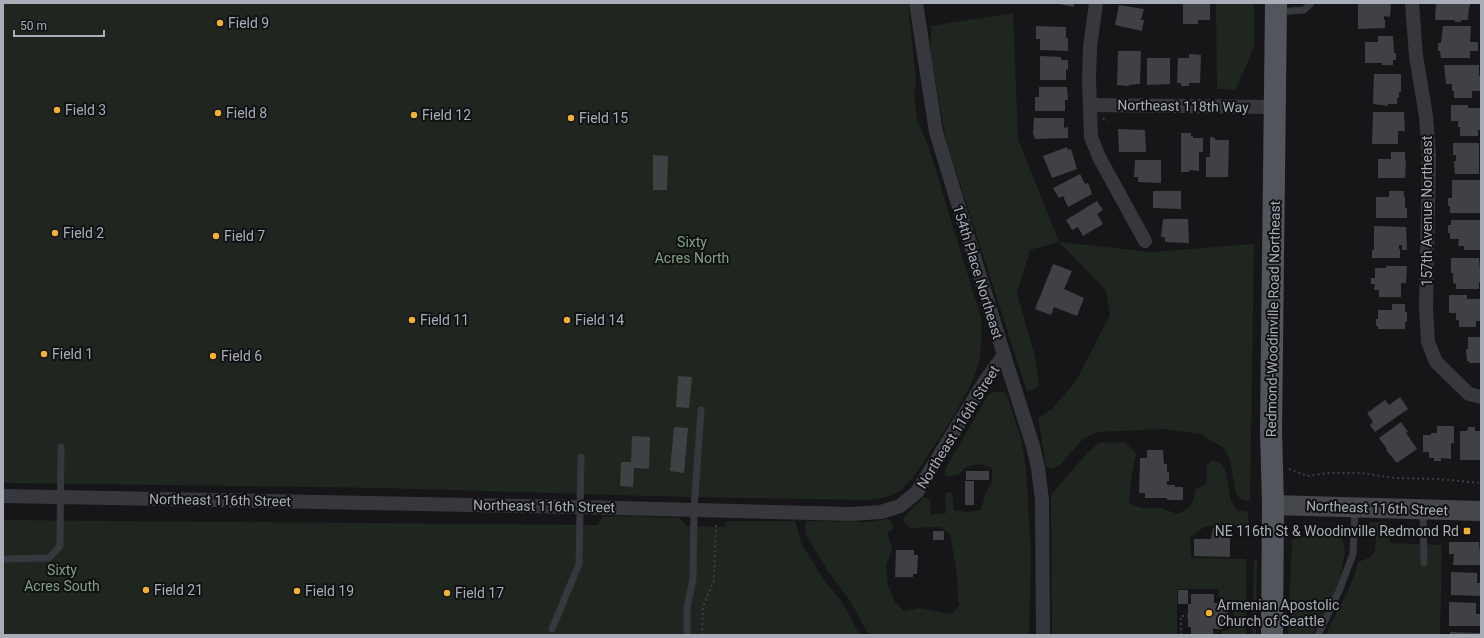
<svg xmlns="http://www.w3.org/2000/svg" width="1484" height="638" font-family="Roboto,sans-serif">
<rect width="100%" height="100%" fill="#161618"/>
<g fill="#1e261f">
<path d="M3,3H908L916,80L914,92L917,120L928,145L981,318C982,336 982,355 976,372C965,401 944,431 927,457C920,467 913,479 903,488C893,497 882,498 869,500L683,497L382,488L3,483Z"/>
<polygon points="1216,3 1254,3 1254,46 1244,71 1235,90 1217,89"/>
<polygon points="1013,13 1018,139 1059,242 1151,252 1254,244 1250,501 1241,499 1236,494 1230,460 1224,448 1200,434 1164,429 1097,432 1083,439 1059,466 1051,469 1046,466 1038,418 1052,409 1076,381 1110,315 1106,290 1059,242 1030,250 1017,293 1035,357 1039,386 1027,392 946,140 931,55 931,26"/>
<polygon points="994,392 1004,392 1008,399 1021,438 1026,468 1031,557 1029,635 869,635 848,598 829,573 806,535 805,525 807,521 869,522 888,519 892,523 893,529 887,533 892,548 886,566 888,585 895,602 904,611 919,608 952,614 960,605 958,601 957,574 950,534 940,527 910,528 904,522 904,517 924,497 930,500 931,515 946,513 945,494 947,492 952,493 954,510 967,512 981,510 985,495 992,481 992,468 979,464 966,467 958,475 947,477 945,475 945,469 988,395"/>
<path d="M1125,442L1136,454L1132,473L1129,503L1141,508H1161L1177,514C1192,508 1193,503 1196,488L1206,485L1207,478L1206,466L1212,461L1219,462L1225,469L1231,501L1237,510L1248,512V526L1221,525L1204,527L1190,537L1191,558L1246,559V635H1222V631L1229,630L1234,617L1230,604L1225,602L1219,601V589H1177V635H1052L1051,495L1087,453L1099,443Z"/>
<polygon points="631,516 679,518 685,524 685,526 724,527 727,521 795,521 802,544 824,580 842,602 860,635 3,635 3,520 598,525 602,517"/>
<path d="M1370,522H1386L1390,534V543L1442,545L1440,635H1326C1336,610 1353,589 1358,562L1369,558L1375,551L1376,536L1368,533L1364,528Z"/>
<polygon points="1329,528 1341,531 1345,553 1341,574 1335,593 1312,635 1288,635 1292,540"/>
<polygon points="1254,560 1257,560 1256,635 1252,635"/>
</g>
<g fill="#404145">
<polygon points="1054,3 1074,3 1074,7"/>
<polygon points="1183,3 1210,3 1210,20 1198,20 1198,24 1183,24"/>
<polygon points="1358,3 1391,3 1390,17 1384,16 1384,20 1385,20 1385,28 1358,29"/>
<polygon points="1436,3 1470,3 1470,7 1469,7 1468,20 1461,20 1461,22 1455,22 1455,20 1435,20"/>
<polygon points="1119,5 1144,9 1141,20 1144,20 1142,31 1115,25"/>
<polygon points="1036,26 1066,27 1066,38 1068,38 1068,51 1040,50 1040,39 1036,39"/>
<polygon points="1443,26 1471,26 1470,42 1478,42 1478,51 1470,51 1470,58 1441,58 1440,51 1438,51 1438,43 1441,43"/>
<polygon points="1378,36 1393,36 1394,53 1396,53 1396,60 1393,60 1393,65 1382,65 1382,63 1365,63 1365,42 1378,42"/>
<polygon points="1118,51 1141,51 1140,84 1129,85 1129,86 1117,85"/>
<polygon points="1189,54 1201,55 1200,83 1189,83 1189,86 1181,86 1181,83 1177,83 1178,58 1189,58"/>
<polygon points="1040,56 1061,57 1061,60 1068,60 1068,70 1066,69 1066,80 1040,80"/>
<polygon points="1147,58 1170,58 1170,84 1147,85"/>
<polygon points="1444,65 1479,65 1479,76 1481,76 1480,91 1472,91 1472,98 1454,98 1454,91 1452,91 1452,84 1446,84"/>
<polygon points="1374,74 1401,74 1401,92 1399,92 1399,98 1397,98 1397,104 1388,104 1388,106 1373,104"/>
<polygon points="1039,87 1067,87 1068,100 1065,100 1065,111 1035,111 1035,97 1039,97"/>
<polygon points="1451,105 1468,105 1468,108 1481,108 1481,130 1478,130 1478,136 1460,136 1460,127 1458,127 1458,121 1451,121"/>
<polygon points="1373,112 1404,112 1405,131 1398,131 1398,144 1372,144"/>
<polygon points="1034,118 1064,118 1064,128 1068,127 1068,138 1035,139 1034,135 1033,135"/>
<polygon points="1118,129 1145,130 1146,152 1119,152"/>
<polygon points="1181,133 1191,133 1191,136 1193,136 1193,138 1203,138 1203,152 1199,152 1199,171 1189,170 1189,172 1181,172"/>
<polygon points="1210,137 1215,138 1215,140 1229,140 1228,177 1206,177 1206,157 1210,157"/>
<polygon points="1453,143 1479,143 1479,174 1455,174 1454,161 1456,161 1456,155 1453,155"/>
<polygon points="1067,147 1068,150 1071,149 1077,169 1052,178 1043,156"/>
<polygon points="1391,152 1405,152 1405,160 1406,160 1405,178 1378,178 1378,159 1391,159"/>
<polygon points="653,155 668,156 667,190 653,190"/>
<polygon points="1135,160 1161,160 1161,183 1138,182 1138,177 1134,177"/>
<polygon points="1080,174 1085,184 1088,183 1092,194 1068,207 1063,196 1059,198 1053,188"/>
<polygon points="1452,180 1481,180 1481,213 1450,213 1450,206 1448,206 1448,198 1452,198"/>
<polygon points="1153,191 1181,191 1181,209 1153,208"/>
<polygon points="1389,191 1404,191 1404,197 1405,197 1405,208 1407,208 1407,218 1376,218 1376,197 1389,197"/>
<polygon points="1097,201 1103,210 1097,214 1103,224 1083,236 1078,227 1072,230 1066,220"/>
<polygon points="1163,219 1188,219 1189,243 1165,242 1165,237 1161,237"/>
<polygon points="1451,220 1481,220 1481,250 1464,250 1464,246 1458,246 1459,239 1450,239 1450,233 1448,233 1448,225 1451,225"/>
<polygon points="1374,226 1406,227 1407,250 1402,250 1402,245 1399,245 1399,249 1400,249 1400,258 1372,258 1372,250 1374,250"/>
<polygon points="1451,258 1479,258 1481,282 1479,282 1479,289 1456,289 1456,284 1453,283 1453,273 1451,273"/>
<polygon points="1053,264 1072,271 1064,289 1084,298 1077,316 1054,307 1051,315 1035,309"/>
<polygon points="1386,266 1407,266 1406,283 1401,283 1401,297 1379,297 1379,290 1374,290 1375,284 1371,284 1371,278 1375,278 1375,268 1386,268"/>
<polygon points="1449,295 1467,295 1467,299 1481,299 1481,321 1476,321 1476,327 1459,327 1459,320 1456,320 1456,313 1449,313"/>
<polygon points="1392,304 1405,304 1405,312 1407,312 1407,322 1405,322 1405,329 1378,329 1378,326 1376,326 1376,319 1378,319 1378,310 1392,310"/>
<polygon points="1468,337 1481,337 1481,363 1469,363 1469,361 1467,361 1466,349 1468,349"/>
<polygon points="678,376 692,377 689,408 676,407"/>
<polygon points="1400,397 1408,409 1375,432 1370,425 1373,422 1367,413 1385,400 1389,405"/>
<polygon points="1401,422 1408,432 1406,433 1417,449 1397,463 1386,450 1387,449 1379,438"/>
<polygon points="1437,426 1454,426 1454,443 1451,443 1451,459 1441,458 1441,461 1434,461 1434,458 1429,458 1429,452 1423,452 1423,435 1431,435 1431,433 1437,433"/>
<polygon points="674,427 688,428 684,473 670,471"/>
<polygon points="1468,427 1475,427 1475,431 1481,431 1481,460 1460,460 1460,431 1467,431"/>
<polygon points="632,436 650,437 649,469 634,468 633,487 620,486 621,462 631,462"/>
<polygon points="1147,450 1163,450 1164,464 1167,464 1167,472 1169,472 1169,481 1167,481 1167,485 1175,485 1175,487 1183,487 1183,500 1167,500 1167,498 1145,498 1145,493 1139,493 1140,458 1147,458"/>
<rect x="966" y="471" width="23" height="9"/>
<rect x="965" y="481" width="9" height="24"/>
<polygon points="1213,528 1230,528 1230,557 1194,556 1194,539 1211,539"/>
<rect x="933" y="531" width="11" height="9"/>
<polygon points="1449,542 1479,542 1481,565 1453,565 1454,554 1449,554"/>
<polygon points="896,550 914,550 914,555 918,555 917,574 913,574 913,577 895,577"/>
<polygon points="1451,572 1477,573 1477,583 1481,583 1481,596 1451,595"/>
<rect x="1178" y="590" width="10" height="14"/>
<polygon points="1191,594 1214,594 1214,604 1214,603 1222,603 1223,604 1227,604 1229,621 1227,621 1227,627 1222,627 1222,629 1214,629 1213,627 1213,635 1191,635 1191,627 1188,627 1188,604 1191,604"/>
<polygon points="1449,602 1476,603 1476,614 1480,614 1480,626 1449,626"/>
<polygon points="1450,632 1480,633 1480,635 1450,635"/>
</g>
<g fill="none" stroke-linecap="round" stroke-linejoin="round">
<g stroke="#3d3f44" stroke-width="2" stroke-dasharray="2 3" stroke-linecap="butt">
<polyline points="1103,118 1107,122"/>
<polyline points="1289,469 1307,476 1328,473 1360,473 1396,478 1438,479 1481,483"/>
<polyline points="702,635 703,607 714,580 716,523"/>
<polyline points="1181,635 1181,616 1188,616"/>
</g>
<g stroke="#37383d" stroke-width="7">
<polyline points="1278,12 1304,10 1311,3"/>
<polyline points="1423,511 1424,563"/>
<polyline points="3,559 49,558 60,546 61,447"/>
<polyline points="552,629 579,564 581,457"/>
<polyline points="687,635 687,608 693,579 694,510 701,410"/>
<polyline points="1318,635 1339,591 1353,554 1355,508"/>
</g>
<g stroke="#37383d" stroke-width="14">
<polyline points="916,3 936,132 1004,355 1033,446 1038,468 1042,500 1043,635"/>
<polyline points="1096,3 1090,47 1089,80 1091,137 1099,157 1145,241"/>
<polyline points="1412,3 1416,56 1426,116 1429,155 1426,308 1428,342 1436,362 1469,394 1481,397"/>
<polyline points="1090,105 1275,107"/>
<polyline points="3,496 580,507 850,514 881,512 900,506 917,492 985,381 1004,355"/>
</g>
<polyline stroke="#45474d" stroke-width="20" points="1273,505 1481,511"/>
<polyline stroke="#53555c" stroke-width="22" points="1272,635 1273,505 1271,430 1276,3"/>
</g>
<g fill="#f2b134" stroke="#111113" stroke-width="1.5">
<circle cx="220" cy="23" r="4"/>
<circle cx="57" cy="110" r="4"/>
<circle cx="218" cy="113" r="4"/>
<circle cx="414" cy="115" r="4"/>
<circle cx="571" cy="118" r="4"/>
<circle cx="55" cy="233" r="4"/>
<circle cx="216" cy="236" r="4"/>
<circle cx="412" cy="320" r="4"/>
<circle cx="567" cy="320" r="4"/>
<circle cx="44" cy="354" r="4"/>
<circle cx="213" cy="356" r="4"/>
<rect x="1463" y="527" width="8" height="8" rx="2"/>
<circle cx="146" cy="590" r="4"/>
<circle cx="297" cy="591" r="4"/>
<circle cx="447" cy="593" r="4"/>
<circle cx="1209" cy="613" r="4"/>
</g>
<g text-anchor="middle" stroke-width="4" stroke-linejoin="round" paint-order="stroke">
<g font-size="14" fill="#a8adb8" stroke="#111113" text-anchor="start">
<text x="228" y="28">Field 9</text>
<text x="65" y="115">Field 3</text>
<text x="226" y="118">Field 8</text>
<text x="422" y="120">Field 12</text>
<text x="579" y="123">Field 15</text>
<text x="63" y="238">Field 2</text>
<text x="224" y="241">Field 7</text>
<text x="420" y="325">Field 11</text>
<text x="575" y="325">Field 14</text>
<text x="52" y="359">Field 1</text>
<text x="221" y="361">Field 6</text>
<text x="1459" y="536" text-anchor="end">NE 116th St &amp; Woodinville Redmond Rd</text>
<text x="154" y="595">Field 21</text>
<text x="305" y="596">Field 19</text>
<text x="455" y="598">Field 17</text>
<text x="1217" y="610">Armenian Apostolic<tspan x="1217" dy="16">Church of Seattle</tspan></text>
</g>
<g font-size="14" fill="#a8adb8" stroke="#111113">
<text transform="translate(1183 106) rotate(1)" y="5">Northeast 118th Way</text>
<text transform="translate(1427 211) rotate(-90)" y="5">157th Avenue Northeast</text>
<text transform="translate(978 272) rotate(73)" y="5">154th Place Northeast</text>
<text transform="translate(1273 319) rotate(-89)" y="5">Redmond-Woodinville Road Northeast</text>
<text transform="translate(958 427) rotate(-58)" y="5">Northeast 116th Street</text>
<text transform="translate(220 500) rotate(1)" y="5">Northeast 116th Street</text>
<text transform="translate(544 506) rotate(1)" y="5">Northeast 116th Street</text>
<text transform="translate(1377 508) rotate(2)" y="5">Northeast 116th Street</text>
</g>
<g font-size="14" fill="#7fa381" stroke="#111113">
<text x="692" y="247">Sixty<tspan x="692" dy="16">Acres North</tspan></text>
<text x="62" y="575">Sixty<tspan x="62" dy="16">Acres South</tspan></text>
</g>
</g>
<rect width="1484" height="638" fill="none" stroke="#a8adb8" stroke-width="8"/>
<path d="M14 30v6h90v-6" fill="none" stroke="#a8adb8" stroke-width="2"/>
<text x="20" y="30" font-size="12" fill="#a8adb8" stroke="#111113" stroke-width="3" paint-order="stroke">50 m</text>
</svg>
